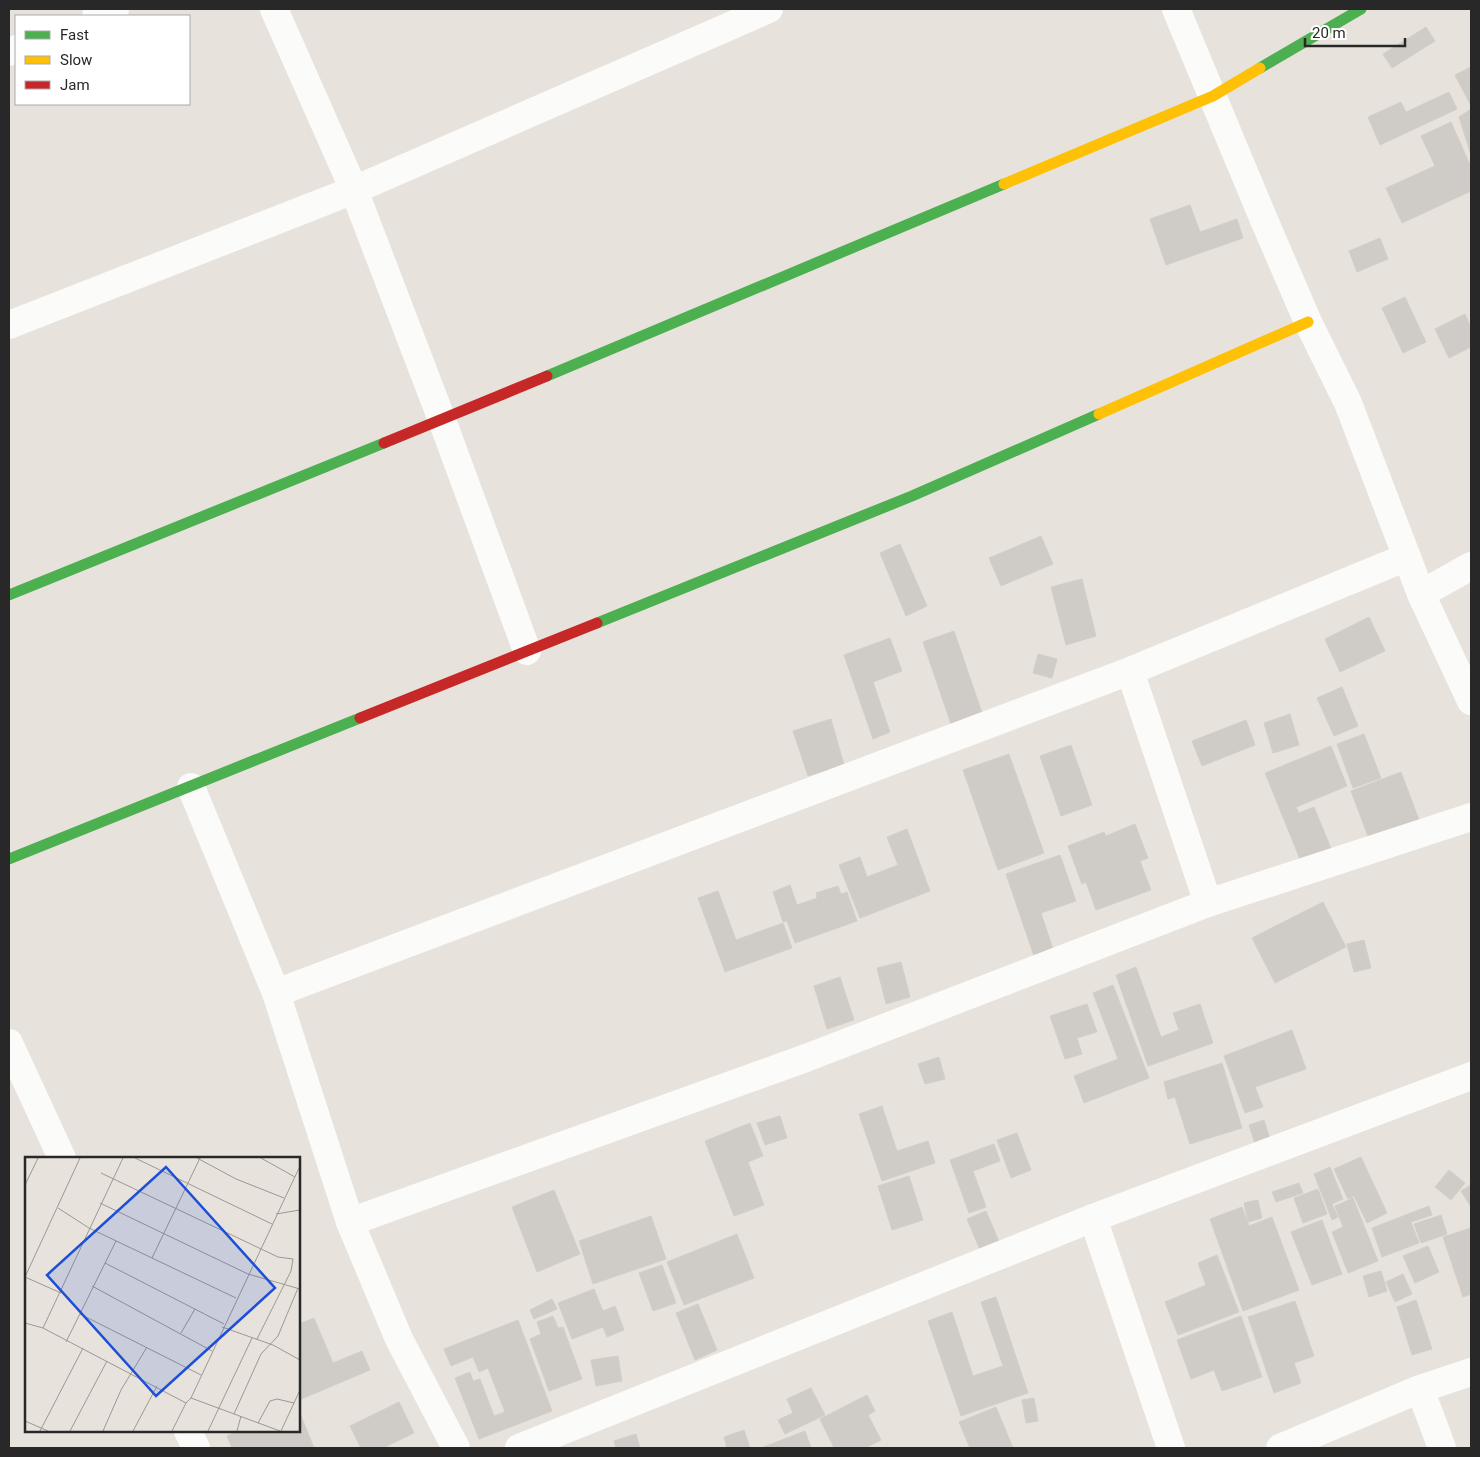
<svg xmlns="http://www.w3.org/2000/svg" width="1480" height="1457" font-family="Roboto,sans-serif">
<rect width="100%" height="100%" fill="#e7e2dc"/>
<g fill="#cfccc7" stroke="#d2cec8">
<polygon points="1426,27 1435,41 1392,68 1383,54"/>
<polygon points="1471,67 1471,106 1455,75"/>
<polygon points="1449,92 1457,109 1380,145 1368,117 1401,102 1406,112"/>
<polygon points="1471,109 1471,155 1459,117"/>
<polygon points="1451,122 1471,167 1471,191 1402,223 1386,188 1435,166 1421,136"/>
<polygon points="1190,205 1200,232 1237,219 1243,238 1166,265 1150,219"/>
<polygon points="1380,238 1388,259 1357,272 1349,251"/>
<polygon points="1405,297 1426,342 1403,353 1382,308"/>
<polygon points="1465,314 1471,328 1471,347 1449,358 1435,329"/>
<polygon points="1041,536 1053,564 1001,586 989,558"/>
<polygon points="900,544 927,606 906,616 880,553"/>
<polygon points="1082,579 1096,636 1066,645 1051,587"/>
<polygon points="1369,617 1385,651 1340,672 1325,639"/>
<polygon points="954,631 982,713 951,724 923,642"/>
<polygon points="890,638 902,671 873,682 890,732 873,739 844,655"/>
<polygon points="1038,654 1057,659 1052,678 1033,673"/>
<polygon points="1342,687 1358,726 1334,736 1317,698"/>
<polygon points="1290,714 1299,745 1273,753 1264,723"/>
<polygon points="831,719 844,765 808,776 793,731"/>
<polygon points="1246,720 1255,745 1202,766 1192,741"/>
<polygon points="1364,734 1381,778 1353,788 1337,744"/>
<polygon points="1071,745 1092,805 1061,816 1040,756"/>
<polygon points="1331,746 1347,786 1296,807 1299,813 1314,807 1332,851 1302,864 1265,773"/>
<polygon points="1009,754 1044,853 998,870 963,770"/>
<polygon points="1401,772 1419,820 1369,839 1351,791"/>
<polygon points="1135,824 1148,858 1140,861 1151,890 1096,910 1086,882 1082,884 1068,846 1104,832 1106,836"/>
<polygon points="907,829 930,891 860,918 839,865 860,857 867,877 898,865 887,837"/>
<polygon points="1060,855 1076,901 1041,913 1055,955 1036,962 1006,874"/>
<polygon points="790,885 797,905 817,898 816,893 838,886 841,894 847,892 857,921 795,943 787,921 783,922 773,892"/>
<polygon points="718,891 736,940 783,923 792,948 725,972 698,898"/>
<polygon points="1323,902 1346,947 1275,983 1252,938"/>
<polygon points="1364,940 1371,968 1354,972 1347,944"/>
<polygon points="901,962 910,997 886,1004 877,968"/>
<polygon points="1136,967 1161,1037 1179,1030 1173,1013 1200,1004 1213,1043 1148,1066 1116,975"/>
<polygon points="840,977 854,1020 827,1029 814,986"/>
<polygon points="1113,985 1149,1078 1084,1103 1074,1076 1118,1059 1093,993"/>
<polygon points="1087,1004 1097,1032 1077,1038 1082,1054 1065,1059 1050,1016"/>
<polygon points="1292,1030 1306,1069 1255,1087 1263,1107 1245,1113 1224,1056"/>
<polygon points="939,1057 945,1079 925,1084 918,1064"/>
<polygon points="1222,1063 1242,1128 1190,1144 1175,1097 1168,1099 1164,1082"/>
<polygon points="882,1106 897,1151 928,1141 935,1163 882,1181 859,1114"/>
<polygon points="780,1116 787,1138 765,1145 757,1123"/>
<polygon points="1264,1120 1271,1142 1256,1147 1249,1125"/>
<polygon points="750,1123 763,1156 748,1162 764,1205 734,1216 705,1141"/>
<polygon points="1017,1133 1031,1170 1011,1178 997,1140"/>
<polygon points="994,1144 1000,1161 973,1171 986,1207 969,1213 950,1160"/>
<polygon points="1361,1157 1387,1213 1367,1223 1354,1196 1348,1199 1334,1169"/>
<polygon points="1330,1167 1343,1199 1332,1204 1338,1217 1332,1220 1314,1174"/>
<polygon points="1449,1170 1465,1183 1451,1200 1435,1187"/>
<polygon points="909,1176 923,1220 892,1230 878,1186"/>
<polygon points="1299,1183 1303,1193 1276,1202 1272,1192"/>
<polygon points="1471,1185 1471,1207 1461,1191"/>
<polygon points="1318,1189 1327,1214 1303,1223 1294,1198"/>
<polygon points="554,1190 580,1254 537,1272 512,1207"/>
<polygon points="1353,1198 1378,1261 1348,1273 1332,1232 1343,1227 1335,1206"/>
<polygon points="1258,1200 1262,1218 1248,1222 1244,1203"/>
<polygon points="1429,1206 1432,1215 1411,1222 1419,1243 1382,1257 1372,1228"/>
<polygon points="1242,1207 1249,1226 1272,1217 1299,1290 1243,1311 1210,1219"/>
<polygon points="986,1211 1000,1244 981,1252 967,1219"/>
<polygon points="1441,1215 1447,1234 1421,1243 1414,1224"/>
<polygon points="651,1216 666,1259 593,1284 579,1241"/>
<polygon points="1322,1220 1342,1274 1312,1285 1291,1232"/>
<polygon points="1471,1228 1471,1294 1463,1297 1443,1237"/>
<polygon points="737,1234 754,1278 684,1305 667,1262"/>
<polygon points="1428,1246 1439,1272 1415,1283 1403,1256"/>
<polygon points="1217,1255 1239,1312 1178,1335 1165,1302 1206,1285 1198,1263"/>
<polygon points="662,1265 676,1303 653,1311 639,1273"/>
<polygon points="1381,1271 1387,1291 1369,1297 1363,1276"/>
<polygon points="1403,1274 1412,1294 1395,1302 1386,1282"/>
<polygon points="594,1289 603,1311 615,1306 624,1330 607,1337 603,1327 572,1339 558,1303"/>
<polygon points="996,1297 1028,1393 961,1416 928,1321 952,1312 973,1376 1003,1366 981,1302"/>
<polygon points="552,1299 557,1309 534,1319 530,1310"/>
<polygon points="1416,1300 1432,1349 1412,1355 1397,1307"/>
<polygon points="1295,1301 1314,1356 1294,1363 1301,1383 1274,1393 1248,1317"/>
<polygon points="698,1304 717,1350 695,1360 676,1313"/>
<polygon points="553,1316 558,1328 563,1327 582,1379 549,1391 530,1339 541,1334 537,1322"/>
<polygon points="1241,1316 1262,1377 1222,1391 1214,1370 1191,1379 1177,1340"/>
<polygon points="314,1318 333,1363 362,1351 370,1370 299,1400 299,1324"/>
<polygon points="518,1320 552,1411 479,1439 455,1378 470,1372 473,1381 480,1379 494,1416 505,1412 488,1368 479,1372 473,1357 451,1366 444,1349"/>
<polygon points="618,1356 622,1381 596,1386 591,1360"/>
<polygon points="811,1388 825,1415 785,1434 778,1420 793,1413 787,1399"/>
<polygon points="867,1395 875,1411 868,1415 881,1440 865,1448 834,1448 820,1419"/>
<polygon points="1034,1398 1038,1421 1026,1423 1022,1400"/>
<polygon points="399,1402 414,1433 383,1448 361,1448 350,1426"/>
<polygon points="996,1407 1013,1448 970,1448 959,1422"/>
<polygon points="299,1411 314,1448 232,1448 227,1436 238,1431 299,1431"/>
<polygon points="744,1430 750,1448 727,1448 724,1437"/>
<polygon points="805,1431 811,1448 761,1448"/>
<polygon points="636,1434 640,1448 616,1448 614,1441"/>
</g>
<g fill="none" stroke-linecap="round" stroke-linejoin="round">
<g stroke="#fbfbfa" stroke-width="28">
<polyline points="274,9 354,190 442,420 527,651"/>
<polyline points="1176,9 1264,220 1308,322 1348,403 1421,594 1471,701"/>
<polyline points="96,16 115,9"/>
<polyline points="9,52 16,49"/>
<polyline points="9,325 354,190 769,9"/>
<polyline points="1421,594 1471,566"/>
<polyline points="1130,671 1208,903"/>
<polyline points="191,787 276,993 350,1222 399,1339 456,1448"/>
<polyline points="276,993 1130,671 1407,557"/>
<polyline points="9,1043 62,1158"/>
<polyline points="1093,1218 1171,1448"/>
<polyline points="350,1222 806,1058 1208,903 1471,817"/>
<polyline points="1420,1389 1442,1448"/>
<polyline points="188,1431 196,1448"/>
<polyline points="519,1448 1093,1218 1471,1076"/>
<polyline points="1280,1448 1420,1389 1471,1372"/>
</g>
<g stroke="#4caf50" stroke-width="11">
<polyline points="1260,68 1361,9"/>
<polyline points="547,376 1004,184"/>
<polyline points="9,595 384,443"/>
<polyline points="597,623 912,496 1099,414"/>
<polyline points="9,859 360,718"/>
</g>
<g stroke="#ffc107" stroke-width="11">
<polyline points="1004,184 1213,96 1260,68"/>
<polyline points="1099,414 1308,322"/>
</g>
<g stroke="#c62828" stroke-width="11">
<polyline points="384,443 547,376"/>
<polyline points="360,718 597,623"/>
</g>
</g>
<g transform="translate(25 1157)">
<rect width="275" height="275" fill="#e7e2dc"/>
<path fill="none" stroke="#9b9894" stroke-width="1" d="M110,1L247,67M172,1L211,22L259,41M236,1L270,20M76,16L253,100L268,102L266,114L232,182M0,28L13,1M75,46L223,117L275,132M33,51L64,71L211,141M251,57L275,53M127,101L175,1M80,106L199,167M0,120L55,1M0,120L36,136M67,129L187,194M55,157L176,218M0,166L18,171L161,246M197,170L248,188L275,203M18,171L98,1M156,176L170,152M41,185L91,84M166,241L255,274M209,257L236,197L253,179L273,131M0,264L23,274M233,266L245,244L252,242L269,246M15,274L58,191M45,274L82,204M78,274L96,233L122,190M108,274L132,229M147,274L161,246L166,241L275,9M183,274L227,181M212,274L216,259M256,274L275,233"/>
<path fill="#1d4ed8" fill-opacity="0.15" stroke="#1d4ed8" stroke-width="2.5" d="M141,10L250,131L131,239L22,118Z"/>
<rect width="275" height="275" fill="none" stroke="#282828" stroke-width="2.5"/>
</g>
<rect width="1480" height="1457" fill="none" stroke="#282828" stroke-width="20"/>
<rect x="15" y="15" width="175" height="90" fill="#ffffff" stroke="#a9a9a9"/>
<rect x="25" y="31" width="25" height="8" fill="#4caf50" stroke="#a9a9a9"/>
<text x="60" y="40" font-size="15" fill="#282828">Fast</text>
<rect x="25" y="56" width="25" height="8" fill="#ffc107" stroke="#a9a9a9"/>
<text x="60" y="65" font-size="15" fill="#282828">Slow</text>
<rect x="25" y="81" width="25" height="8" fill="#c62828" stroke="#a9a9a9"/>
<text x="60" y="90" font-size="15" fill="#282828">Jam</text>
<path d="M1305 38v8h100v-8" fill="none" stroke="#282828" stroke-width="2.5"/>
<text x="1312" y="38" font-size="15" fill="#282828" stroke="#ffffff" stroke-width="4" paint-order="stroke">20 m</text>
</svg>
